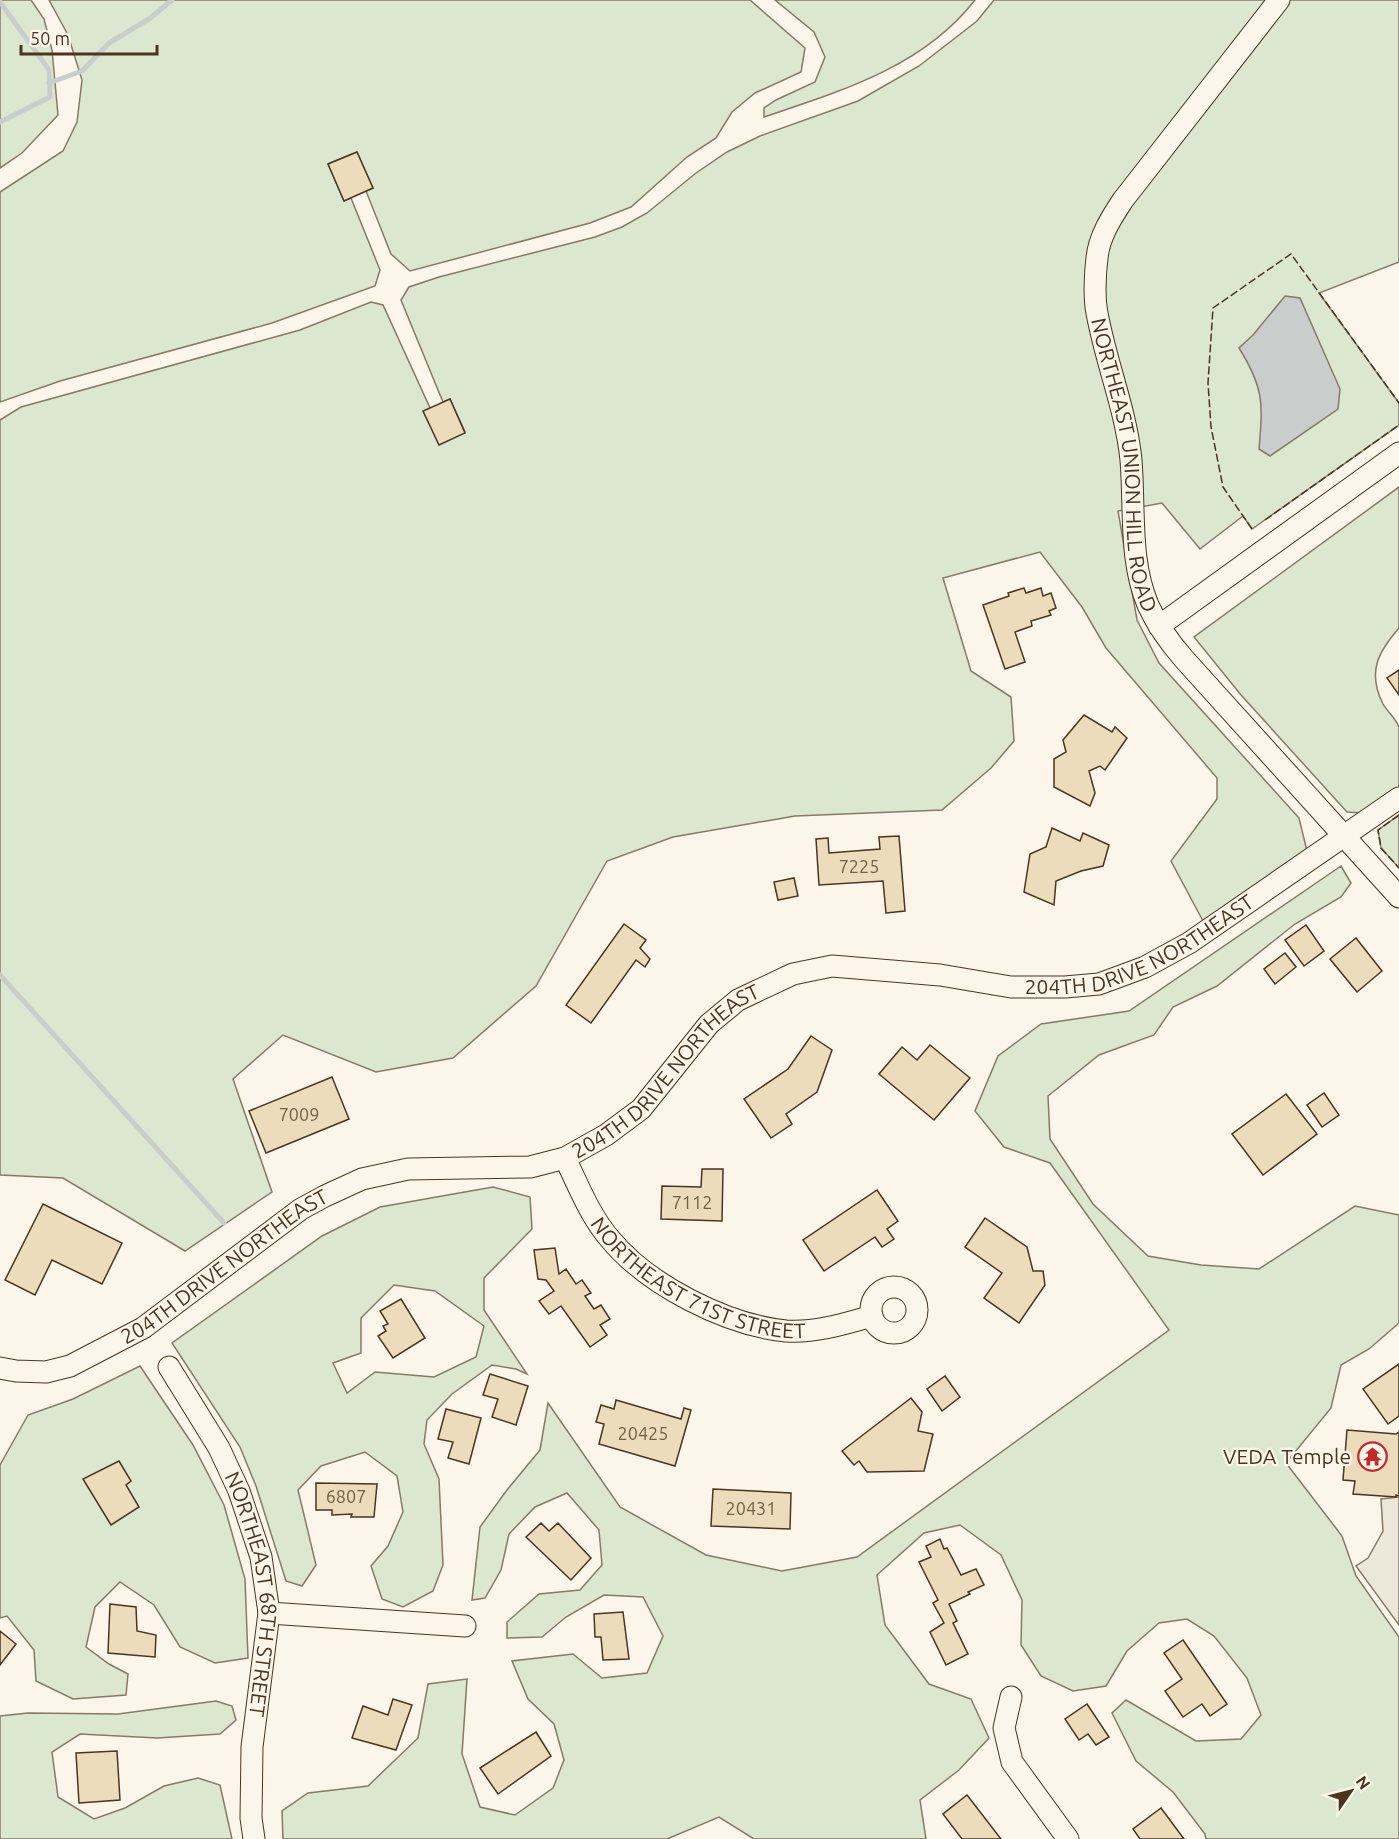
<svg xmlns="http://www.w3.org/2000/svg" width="1399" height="1839" font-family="Ubuntu,sans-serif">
<rect width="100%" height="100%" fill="#fbf6e9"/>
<g fill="#dce7d0" stroke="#887966" stroke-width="1.5" fill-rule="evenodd">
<polygon points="0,0 31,0 44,19 52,50 58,115 22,153 0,168"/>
<polygon points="49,0 750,0 805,48 801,72 755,93 732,112 716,138 687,157 631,207 590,223 410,271 391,254 366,191 373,188 357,152 328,164 344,201 351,198 380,270 375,286 272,323 60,381 0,402 0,192 63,151 77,122 82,80 68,35"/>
<path d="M775,0H975C923,67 841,91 764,117V108L776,100L815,82L825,57L814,32Z"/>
<polygon points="994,0 1399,0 1399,262 1319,293 1399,403 1399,425 1252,529 1243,516 1200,549 1162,503 1118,511 1137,620 1159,663 1299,818 1307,851 1203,921 1171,861 1217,799 1217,778 1106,648 1082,607 1040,552 943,578 971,671 1011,697 1014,741 991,768 942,810 795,816 673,837 607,861 536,986 453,1058 376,1072 283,1035 233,1079 272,1192 185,1251 63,1178 0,1175 0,420 21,407 300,330 371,302 383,305 430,408 424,411 439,444 465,432 450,399 443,402 401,300 409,287 439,277 595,237 622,227 647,213 696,173 727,152 760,136 858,101 919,66 977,21"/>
<path d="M1399,487V628C1378,652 1367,672 1383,704C1387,711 1396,719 1399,727C1399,737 1399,776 1399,788L1363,813L1347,812L1241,695L1194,637Z"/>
<polygon points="1399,815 1399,868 1381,848 1378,830"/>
<polygon points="1341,866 1351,883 1341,897 1295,924 1217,986 1173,1007 1154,1035 1099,1055 1048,1096 1050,1139 1093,1204 1148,1256 1201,1265 1259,1269 1355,1206 1399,1215 1399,1323 1369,1349 1341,1365 1331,1408 1286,1463 1342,1536 1356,1576 1399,1637 1399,1839 1206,1839 1205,1834 1173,1792 1136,1761 1112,1713 1126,1700 1196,1741 1241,1739 1261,1715 1247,1678 1214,1636 1187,1619 1159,1623 1127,1651 1106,1686 1073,1691 1041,1676 1021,1645 1022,1600 1001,1555 960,1525 924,1533 877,1575 885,1625 929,1684 971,1699 989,1738 959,1770 920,1800 926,1839 754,1839 719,1817 667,1839 283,1839 282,1811 308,1793 368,1786 418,1738 428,1684 467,1679 462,1754 480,1807 515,1815 553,1788 564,1760 554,1724 528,1699 512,1661 573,1654 602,1678 647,1673 663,1636 643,1597 604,1595 566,1617 542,1637 507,1638 507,1622 539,1594 580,1590 602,1565 599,1530 567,1493 535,1507 509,1534 501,1570 485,1598 472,1600 480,1527 507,1490 540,1450 548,1403 620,1507 706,1555 782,1571 857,1557 1169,1330 1050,1163 1004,1147 975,1111 998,1056 1041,1024 1129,1011"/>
<path d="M493,1187L530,1197L532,1229L484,1278V1310L527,1374L516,1369L492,1365L452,1394L427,1420L424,1444L439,1479L443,1565L433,1591L403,1607L382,1599L371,1566L388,1546L403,1512L397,1476L365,1452L321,1466L298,1490L316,1565L302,1586L286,1581L256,1486L240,1447L172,1343L322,1236L380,1207ZM394,1285L435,1291L484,1326L476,1357L434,1377L375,1372L347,1393L333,1363L361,1353V1318Z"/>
<polygon points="140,1366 193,1445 224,1505 245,1579 248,1658 215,1663 180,1647 154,1605 120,1582 95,1607 86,1647 109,1664 128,1674 126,1695 73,1699 36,1681 34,1650 7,1616 0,1618 0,1465 28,1415 73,1399"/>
<polygon points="216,1701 232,1706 236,1720 220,1734 157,1738 80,1734 52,1752 58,1797 94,1819 125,1808 164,1786 198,1778 220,1785 232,1839 0,1839 0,1716 28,1713 118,1714"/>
</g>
<polygon fill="#ede7d9" stroke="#887966" stroke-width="1.5" points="1399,1497 1399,1625 1356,1566 1368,1558 1383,1531 1381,1499"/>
<path fill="#c9cecd" stroke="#887966" stroke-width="1.5" d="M1285,296L1300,298L1340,389L1338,409L1270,456L1259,449C1263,403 1264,388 1239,348L1253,335Z"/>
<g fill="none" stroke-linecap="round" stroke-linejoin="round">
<g stroke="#c9cecd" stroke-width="5">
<polyline points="0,2 49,70 50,97 0,122"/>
<polyline points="49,83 82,71 109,43 149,19 172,0"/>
<polyline points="0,975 224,1223"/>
</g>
</g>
<g fill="#ecdcbc" stroke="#4a3520" stroke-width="1.5">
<polygon points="357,152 373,188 344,201 328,164"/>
<polygon points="450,399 465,433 439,445 423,411"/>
<polygon points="1024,588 1026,593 1041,588 1043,596 1051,593 1056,608 1049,611 1051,615 1031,621 1032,626 1015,632 1025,662 1005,669 983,605 1009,596 1008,593"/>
<polygon points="1399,670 1399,695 1387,678"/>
<polygon points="1084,715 1112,732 1115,727 1127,738 1105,770 1100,766 1089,771 1095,793 1090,806 1054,787 1054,759 1066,752 1063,740"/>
<polygon points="1052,828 1080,841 1083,833 1109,845 1103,866 1081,871 1056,881 1054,905 1024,892 1030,854 1046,847"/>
<polygon points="899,836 905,911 886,913 883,881 819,885 816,839 828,838 829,853 880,849 879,837"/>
<polygon points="794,878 798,896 778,900 774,882"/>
<polygon points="624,924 646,940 640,948 650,959 645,967 636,960 591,1023 566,1005"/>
<polygon points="1306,925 1324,951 1304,966 1285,940"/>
<polygon points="1356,938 1382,971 1357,992 1330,959"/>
<polygon points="1285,953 1296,967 1275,984 1264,969"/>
<polygon points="811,1036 832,1050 817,1092 786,1114 792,1124 771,1138 744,1099 788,1069"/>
<polygon points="930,1045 970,1078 934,1120 879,1074 902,1047 917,1060"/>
<polygon points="332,1077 349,1119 266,1153 249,1111"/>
<polygon points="1324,1093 1339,1115 1322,1127 1307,1105"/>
<polygon points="1286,1094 1317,1134 1263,1175 1232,1134"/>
<polygon points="702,1169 723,1169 722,1221 661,1219 662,1186 701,1187"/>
<polygon points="877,1190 898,1221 887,1229 894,1239 882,1247 875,1237 824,1271 803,1240"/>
<polygon points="43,1204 122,1243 102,1284 52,1260 35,1295 5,1280"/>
<polygon points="985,1218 1027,1247 1033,1271 1043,1271 1045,1285 1019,1323 984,1298 1002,1273 965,1247"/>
<polygon points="555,1248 559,1274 566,1269 576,1284 582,1280 591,1293 585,1296 594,1309 601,1305 610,1319 600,1325 607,1335 590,1347 561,1306 549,1314 539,1301 554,1291 546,1280 538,1279 534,1250"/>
<polygon points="401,1299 425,1338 393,1358 378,1336 386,1331 383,1326 388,1324 380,1311"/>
<polygon points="1399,1364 1399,1416 1388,1424 1363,1389"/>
<polygon points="490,1374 528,1386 516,1425 492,1417 498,1399 483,1395"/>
<polygon points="945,1376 960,1397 942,1411 927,1389"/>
<polygon points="911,1398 922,1412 918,1431 933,1434 924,1471 867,1472 859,1461 854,1465 842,1451"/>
<polygon points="616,1400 681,1419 684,1408 691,1410 675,1466 599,1444 604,1424 596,1422 601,1405 614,1409"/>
<polygon points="446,1409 481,1418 469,1464 448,1458 453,1442 438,1439"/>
<polygon points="1347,1430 1396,1434 1399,1432 1399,1496 1396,1495 1396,1497 1353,1494 1355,1481 1343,1480"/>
<polygon points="119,1461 131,1481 126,1485 139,1507 111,1525 83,1479"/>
<polygon points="316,1483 377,1484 374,1517 351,1517 352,1514 332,1515 332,1510 316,1510"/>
<polygon points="713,1489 791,1493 790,1529 711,1526"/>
<polygon points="541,1523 549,1531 558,1523 591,1558 571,1580 526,1537"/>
<polygon points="940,1539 944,1549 947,1548 961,1575 976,1569 984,1585 968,1592 970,1594 949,1604 957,1621 953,1623 968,1654 946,1665 930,1632 944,1623 933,1603 938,1600 919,1562 931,1557 926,1546"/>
<polygon points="110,1604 136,1607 137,1631 156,1635 155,1657 108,1653"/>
<polygon points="623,1612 629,1659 603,1660 601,1637 595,1637 594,1614"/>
<polygon points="0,1631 16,1644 0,1665"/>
<polygon points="1183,1640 1227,1704 1210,1716 1202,1704 1183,1717 1165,1691 1182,1679 1164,1653"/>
<polygon points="393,1699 412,1705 396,1750 352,1738 363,1706 388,1715"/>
<polygon points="1087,1704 1109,1737 1096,1745 1088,1734 1079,1740 1065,1719"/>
<polygon points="536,1732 551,1756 498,1794 480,1768"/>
<polygon points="117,1751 120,1800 79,1803 76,1753"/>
<polygon points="967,1795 1001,1839 962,1839 943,1814"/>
<polygon points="1161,1808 1184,1839 1140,1839 1133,1829"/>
</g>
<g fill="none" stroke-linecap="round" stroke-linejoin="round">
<defs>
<g id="minor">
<path id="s1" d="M1279,0L1123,200C1111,218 1099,237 1097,258C1095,273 1094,299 1097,313C1106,363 1126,410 1131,460C1135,509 1129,560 1148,605C1157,625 1170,643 1184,659L1399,897"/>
<polyline points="1159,626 1399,453"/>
<path id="s2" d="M565,1158C578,1185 590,1216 610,1239C648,1285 726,1325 786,1331C815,1333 844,1324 872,1316"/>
<circle cx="894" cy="1310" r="23"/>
<path id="s3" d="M169,1367L219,1448L239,1491L261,1557L269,1613L252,1747L251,1818L254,1839"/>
<path id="s4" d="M0,1368L16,1371L46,1372L70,1366L143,1328L301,1209L325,1196L362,1179L408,1169L530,1167L565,1158L606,1135L641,1109L709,1024L738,1000L793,974L832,966L940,975L1011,987H1065L1099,984L1145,967L1189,943L1399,798"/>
<polyline points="269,1613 465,1626"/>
<polyline points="1011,1697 1004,1728 1012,1762 1068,1839"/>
</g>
</defs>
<use href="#minor" stroke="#4a3520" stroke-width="23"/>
<use href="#minor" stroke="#fbf6e9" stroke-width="21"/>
<g stroke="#4a3520" stroke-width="1.5" stroke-dasharray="8 3" stroke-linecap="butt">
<polyline points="1265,520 1399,425"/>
<polyline points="1252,529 1223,487 1211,427 1208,383 1213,308 1291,254 1399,403"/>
<polyline points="1399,815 1378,830 1381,848 1399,868"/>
</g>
</g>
<defs>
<symbol id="temple-ring" viewBox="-11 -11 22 22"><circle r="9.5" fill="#fbf6e9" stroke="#c62828" stroke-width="1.5"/><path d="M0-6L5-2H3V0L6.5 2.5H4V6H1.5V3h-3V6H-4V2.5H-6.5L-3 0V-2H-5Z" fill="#c62828"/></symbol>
</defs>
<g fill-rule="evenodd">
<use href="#temple-ring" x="1356" y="1440" width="33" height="33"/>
</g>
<g text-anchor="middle" stroke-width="4.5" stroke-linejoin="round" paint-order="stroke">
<g font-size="18" fill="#725f47">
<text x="859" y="873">7225</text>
<text x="299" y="1121">7009</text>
<text x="692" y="1209">7112</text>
<text x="643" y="1440">20425</text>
<text x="346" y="1503">6807</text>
<text x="751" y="1515">20431</text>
</g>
<g font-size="21" fill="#4a3520" stroke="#fbf6e9">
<text dy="7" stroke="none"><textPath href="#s1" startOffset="528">NORTHEAST UNION HILL ROAD</textPath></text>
<text dy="7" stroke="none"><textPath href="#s4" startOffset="1281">204TH DRIVE NORTHEAST</textPath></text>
<text dy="7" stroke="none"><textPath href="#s4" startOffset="759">204TH DRIVE NORTHEAST</textPath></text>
<text dy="7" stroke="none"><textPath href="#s4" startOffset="255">204TH DRIVE NORTHEAST</textPath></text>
<text dy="7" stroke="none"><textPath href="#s2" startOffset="192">NORTHEAST 71ST STREET</textPath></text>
<text dy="7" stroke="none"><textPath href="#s3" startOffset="248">NORTHEAST 68TH STREET</textPath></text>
</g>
<g font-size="21" fill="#4a3520" stroke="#fbf6e9" text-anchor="end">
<text x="1351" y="1464">VEDA Temple</text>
</g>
</g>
<g transform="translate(1351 1791) rotate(55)" stroke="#fbf6e9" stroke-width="4.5" paint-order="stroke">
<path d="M0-4.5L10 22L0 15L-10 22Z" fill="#4a3520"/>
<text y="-9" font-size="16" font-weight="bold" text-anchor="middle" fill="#4a3520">N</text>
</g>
<path d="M21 45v9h136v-9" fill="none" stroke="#4a3520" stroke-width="3"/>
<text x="30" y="45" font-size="18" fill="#4a3520" stroke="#fbf6e9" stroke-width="4.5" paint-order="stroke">50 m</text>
</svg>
